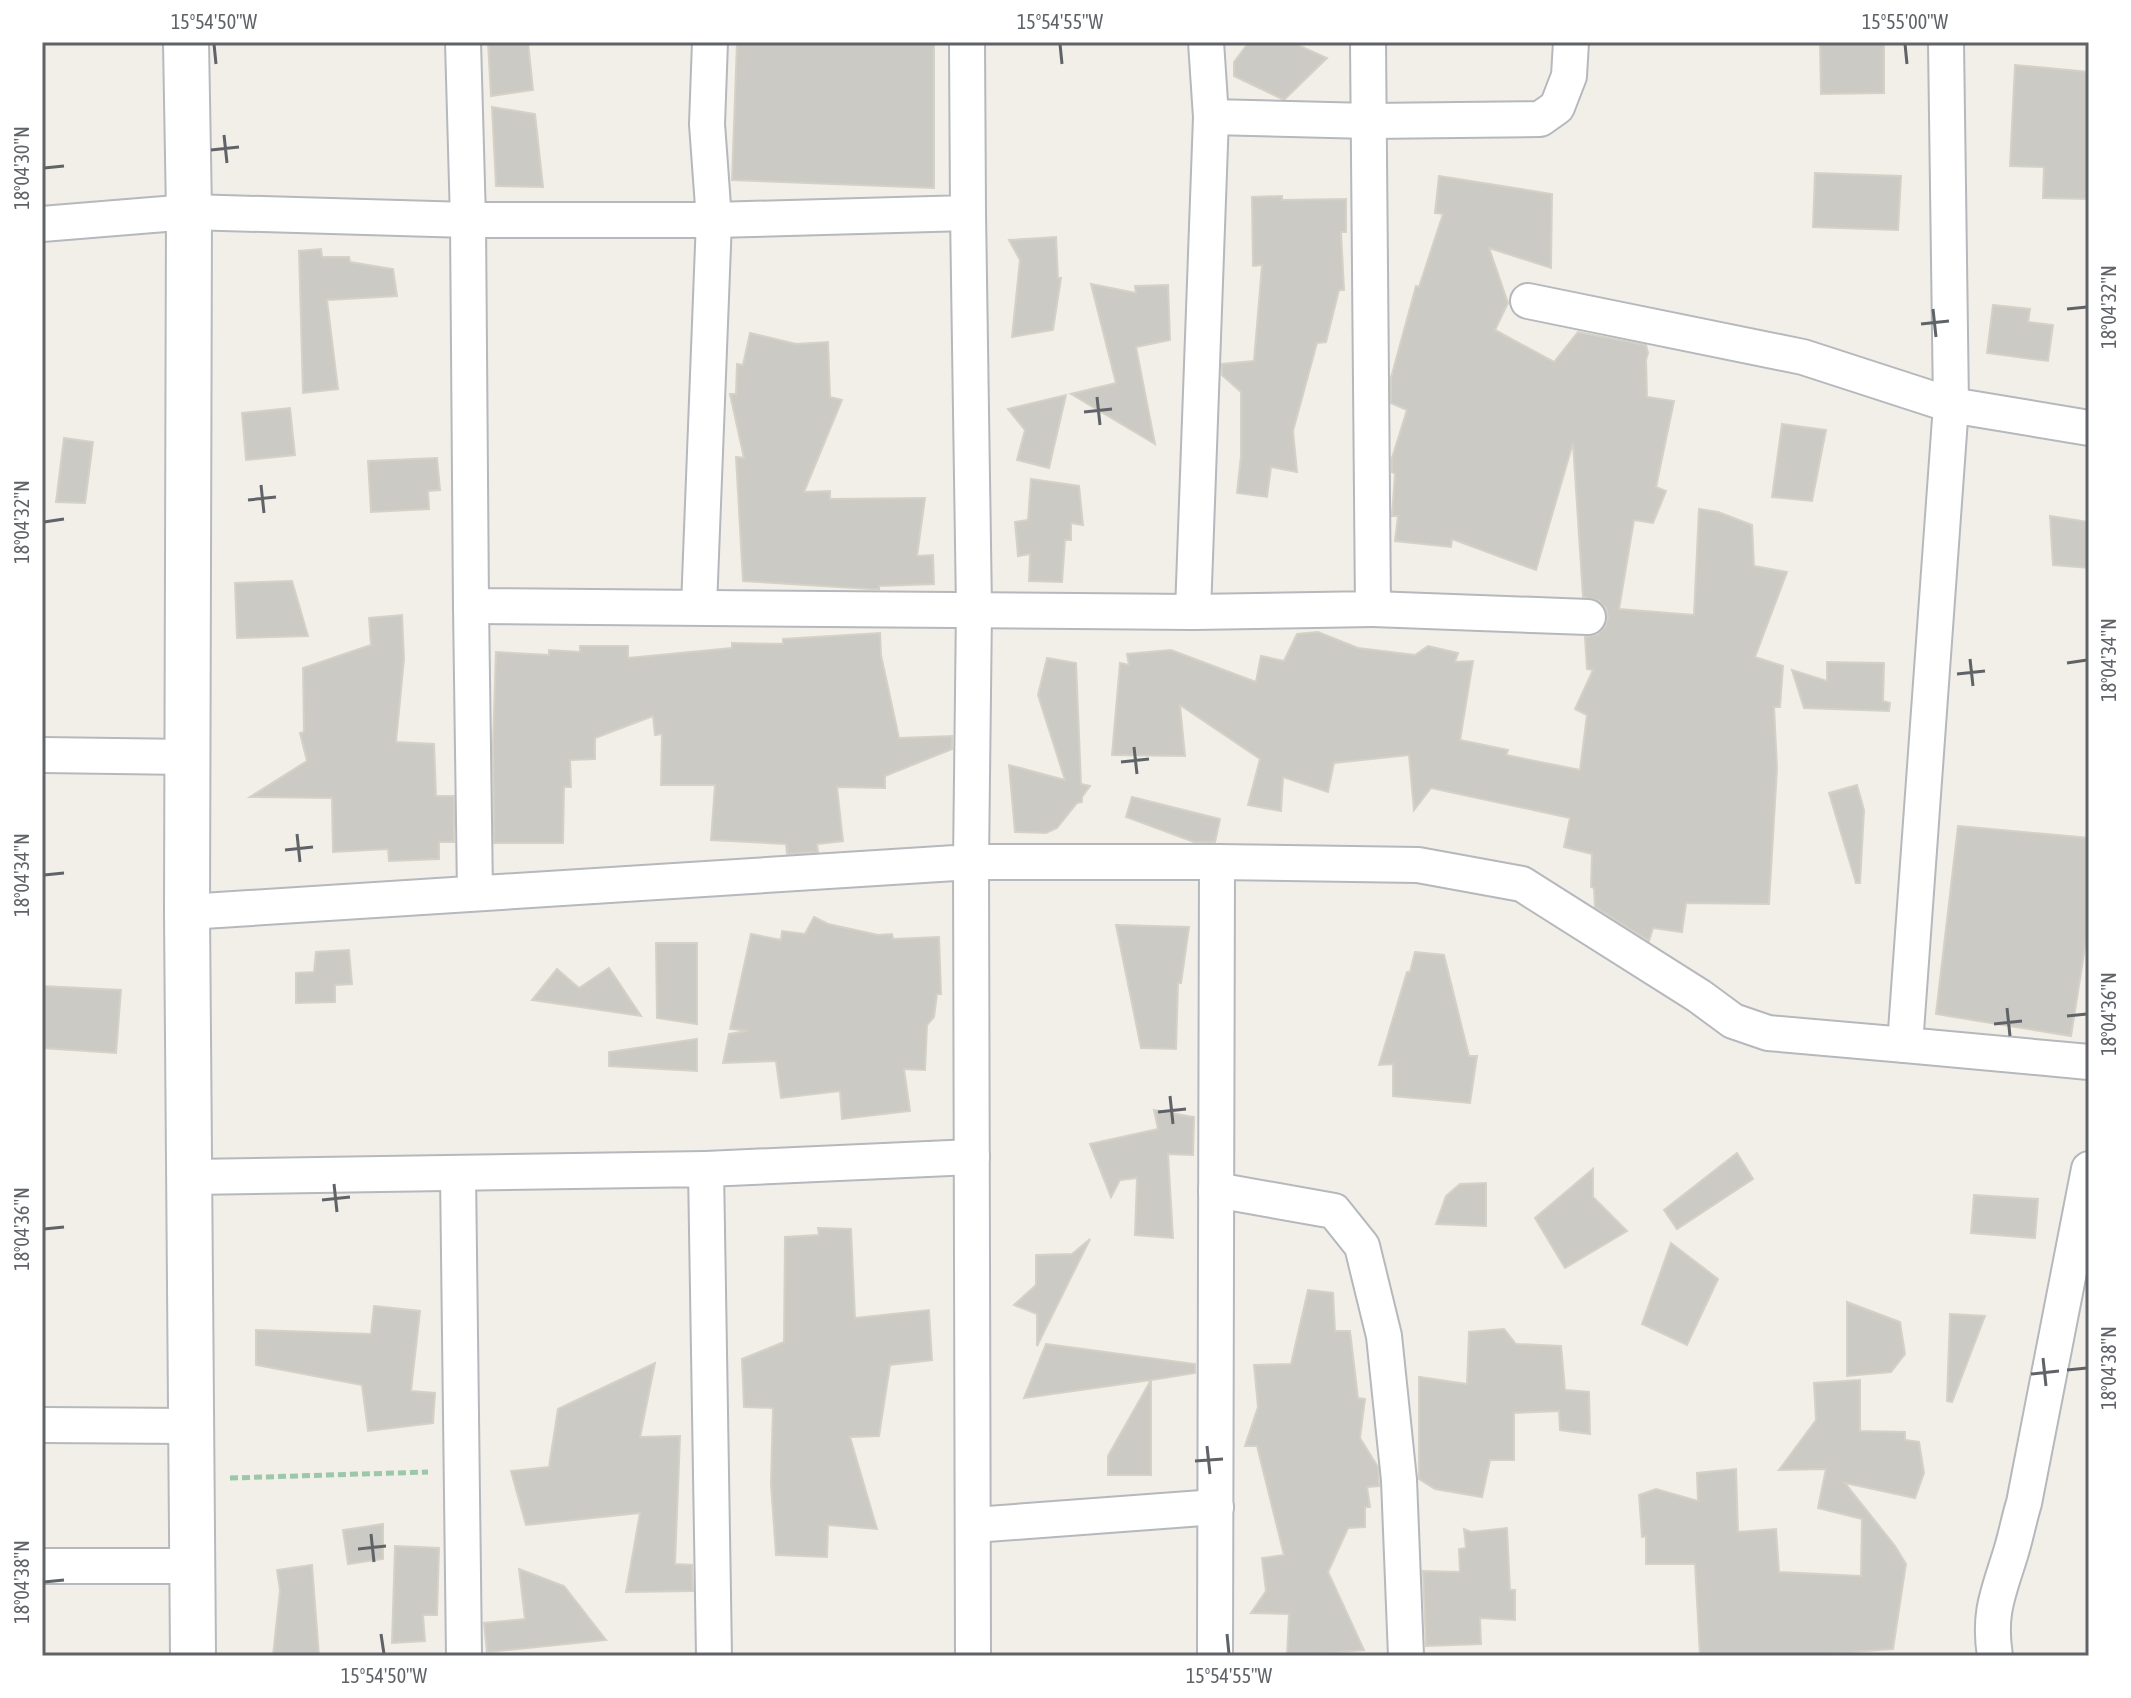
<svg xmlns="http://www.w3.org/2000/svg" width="2131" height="1698" font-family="'Asap Condensed',sans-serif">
<rect width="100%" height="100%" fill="#f1efe8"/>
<g fill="#cccac5" stroke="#d6d1c6" stroke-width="2">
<polygon points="488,42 528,42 533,90 491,96"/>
<polygon points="737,42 934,42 934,188 732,180"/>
<polygon points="1249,42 1291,42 1327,58 1285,99 1282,99 1234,76 1234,62"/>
<polygon points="1820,42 1884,42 1884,93 1821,94"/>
<polygon points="2015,65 2089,72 2089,199 2043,198 2044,167 2010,166"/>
<polygon points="492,107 535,114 543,187 496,186"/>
<polygon points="1815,173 1901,176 1898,230 1813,227"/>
<polygon points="1439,176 1552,194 1551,268 1489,248 1508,303 1495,330 1554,362 1578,332 1646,345 1648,353 1646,360 1647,397 1674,401 1656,487 1666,491 1653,523 1634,520 1619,609 1694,615 1699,509 1718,512 1752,525 1754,566 1787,572 1755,657 1783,666 1780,707 1774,707 1777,768 1769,904 1686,903 1682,932 1653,928 1649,941 1595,907 1594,888 1591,887 1592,854 1564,847 1570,818 1431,788 1414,810 1409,755 1334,763 1328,792 1283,777 1281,811 1248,805 1260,759 1180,705 1185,756 1112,755 1120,663 1129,665 1127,654 1171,650 1256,682 1261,656 1284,661 1297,634 1318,632 1358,648 1415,655 1428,646 1458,653 1455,662 1473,661 1460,740 1508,750 1506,755 1580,770 1587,715 1575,709 1593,670 1587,669 1585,637 1598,634 1605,627 1608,617 1606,608 1599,601 1583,597 1573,443 1536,570 1452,539 1451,547 1395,541 1398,516 1392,516 1395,474 1392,472 1392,458 1407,410 1391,403 1391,378 1416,286 1419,287 1443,214 1435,213"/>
<polygon points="1282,196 1282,200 1346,199 1346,232 1341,232 1344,290 1339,290 1326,342 1317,343 1293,431 1297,472 1271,467 1267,497 1237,493 1241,456 1241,392 1222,375 1222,364 1254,361 1262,265 1253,266 1252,197"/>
<polygon points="1056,237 1058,278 1061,278 1053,330 1012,337 1020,260 1009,240"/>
<polygon points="321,249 322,257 349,257 350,262 393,269 397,296 327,300 338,389 303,393 299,251"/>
<polygon points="1091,284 1136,293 1135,286 1168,285 1170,340 1136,347 1155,444 1071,394 1116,383"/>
<polygon points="1993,305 2030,309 2028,322 2053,325 2048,361 1987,353"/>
<polygon points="750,333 796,344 828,342 830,397 842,400 804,492 830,491 830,499 925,498 917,556 933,555 934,584 879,586 879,589 871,589 743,581 736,457 744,458 730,394 736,394 737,364 743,365"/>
<polygon points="1066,395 1049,468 1017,460 1025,430 1008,409"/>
<polygon points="290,408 295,455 246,460 242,413"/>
<polygon points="1782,424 1826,430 1812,501 1772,497"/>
<polygon points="64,438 93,442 85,503 56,502"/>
<polygon points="437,458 440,490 428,491 429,509 371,512 368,461"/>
<polygon points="1031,479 1079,486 1083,525 1071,523 1071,540 1065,540 1062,582 1029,581 1030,554 1018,556 1015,522 1028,520"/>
<polygon points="2050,516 2089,522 2089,568 2053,565"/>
<polygon points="292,581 308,636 237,638 235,583"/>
<polygon points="402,615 404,659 396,742 434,744 436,796 454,796 454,842 439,842 439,859 389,861 388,849 333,852 332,798 250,797 307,761 300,733 304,732 303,668 371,645 369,618"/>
<polygon points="880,633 881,655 899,738 952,736 952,749 885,776 885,788 837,787 843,841 817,844 818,852 787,854 786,844 711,840 715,785 661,785 662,734 655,735 653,716 595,738 595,759 570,760 571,787 564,787 563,843 494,843 493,744 496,652 549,655 549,650 580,652 580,646 628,646 628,658 732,648 732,643 783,644 783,639"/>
<polygon points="1047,658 1076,663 1081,784 1090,786 1082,797 1082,802 1077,803 1057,828 1046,833 1015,832 1009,765 1065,780 1038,695"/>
<polygon points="1827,662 1884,663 1883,701 1890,703 1889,711 1804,708 1792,670 1827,681"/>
<polygon points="1857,785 1864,810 1860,883 1856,883 1829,793"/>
<polygon points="1132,797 1220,819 1215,842 1194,842 1126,817"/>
<polygon points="1958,826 2089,838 2089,922 2071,1036 1936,1014"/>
<polygon points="814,917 828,924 878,935 892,934 893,939 939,937 941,994 937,994 934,1017 927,1025 925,1070 904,1069 910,1111 842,1119 840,1091 781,1098 776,1061 723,1063 729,1034 748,1031 730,1029 751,934 781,940 782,931 805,934"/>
<polygon points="1116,925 1189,927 1181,983 1178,983 1176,1049 1141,1048"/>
<polygon points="656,943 697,943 697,1024 657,1018"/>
<polygon points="349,950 352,984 335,985 335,1002 296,1003 296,973 314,972 316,952"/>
<polygon points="1415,952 1444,955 1469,1056 1477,1056 1470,1103 1393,1096 1393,1064 1379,1065 1407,972 1410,972"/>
<polygon points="609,968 641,1016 532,1000 557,969 579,988"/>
<polygon points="42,986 121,990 116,1053 42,1048"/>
<polygon points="697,1039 697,1071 609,1066 609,1052"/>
<polygon points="1154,1110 1194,1117 1193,1155 1168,1154 1173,1238 1135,1235 1137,1178 1120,1180 1111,1197 1090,1144 1158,1129"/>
<polygon points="1737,1153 1753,1179 1677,1229 1664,1210"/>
<polygon points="1593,1169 1593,1197 1627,1231 1565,1268 1535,1218"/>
<polygon points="1486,1183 1486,1226 1436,1224 1446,1196 1460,1184"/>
<polygon points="1974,1195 2038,1199 2035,1238 1971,1233"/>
<polygon points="818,1228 851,1229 855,1318 929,1310 932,1360 890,1365 879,1436 850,1437 877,1529 828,1525 827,1557 776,1555 771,1484 773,1408 744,1407 742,1359 784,1342 785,1237 819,1235"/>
<polygon points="1090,1239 1037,1346 1037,1314 1014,1305 1036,1285 1036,1255 1072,1254"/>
<polygon points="1671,1243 1718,1279 1687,1345 1642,1324"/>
<polygon points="1308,1290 1333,1293 1335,1331 1350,1331 1358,1398 1365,1399 1360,1438 1378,1467 1379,1486 1367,1487 1370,1507 1365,1507 1365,1527 1348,1528 1328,1572 1364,1650 1287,1656 1289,1614 1251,1613 1266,1591 1262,1558 1284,1555 1257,1446 1245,1446 1258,1407 1254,1365 1291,1364"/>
<polygon points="1847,1302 1900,1322 1905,1354 1891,1372 1847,1376"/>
<polygon points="374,1306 420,1311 411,1391 435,1393 433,1423 368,1431 362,1385 256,1365 256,1330 371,1334"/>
<polygon points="1950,1314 1985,1316 1952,1402 1947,1401"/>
<polygon points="1504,1329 1516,1344 1561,1346 1565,1390 1589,1392 1590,1434 1560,1430 1559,1411 1514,1413 1514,1460 1490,1460 1482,1497 1435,1489 1419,1479 1419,1377 1467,1384 1469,1332"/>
<polygon points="1046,1344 1195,1364 1195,1373 1151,1380 1151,1475 1108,1475 1108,1456 1151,1380 1024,1398"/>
<polygon points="655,1363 640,1437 680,1436 675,1564 692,1565 693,1591 626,1592 640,1513 526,1525 511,1471 549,1467 558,1409"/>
<polygon points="1860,1380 1860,1431 1905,1432 1905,1440 1919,1442 1924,1473 1915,1498 1845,1483 1895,1546 1906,1564 1893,1649 1796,1656 1700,1656 1695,1564 1646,1564 1646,1536 1642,1537 1639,1495 1656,1489 1698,1501 1697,1473 1736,1469 1738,1532 1776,1529 1779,1572 1861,1576 1862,1519 1818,1508 1826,1469 1779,1470 1816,1420 1814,1383"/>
<polygon points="383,1524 383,1559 348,1564 343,1530"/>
<polygon points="1507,1528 1510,1590 1515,1590 1515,1620 1480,1618 1481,1644 1426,1646 1423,1571 1460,1572 1459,1549 1466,1548 1464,1529 1471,1532"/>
<polygon points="395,1546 439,1548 437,1615 423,1615 425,1641 392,1643"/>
<polygon points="312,1565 319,1656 273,1656 280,1590 277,1570"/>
<polygon points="519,1569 564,1586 606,1640 487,1652 484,1623 525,1619"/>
</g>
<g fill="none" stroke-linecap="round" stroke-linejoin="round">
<defs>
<g id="street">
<polyline points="463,42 468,220 471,606 1193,612 1211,117"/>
<polyline points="1206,42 1211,117 1369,121 1540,119 1557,107 1569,76 1571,42"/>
<polyline points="1946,42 1951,405 1905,1045 2089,1062"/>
<polyline points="42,224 189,212 468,220 714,220 968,213 967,42"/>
<polyline points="1528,301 1803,357 1951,405 2089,428"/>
<polyline points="471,606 475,893"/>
<polyline points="699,607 714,220 707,124 710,42"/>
<polyline points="1373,609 1588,617"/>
<polyline points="1193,612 1373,609 1368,42"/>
<polyline points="42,755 188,757"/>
<polyline points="1217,862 1418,865 1522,884 1699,996 1733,1021 1768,1033 1905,1045"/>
<polyline points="187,912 971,862 974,609 968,213"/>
<polyline points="706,1169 972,1157"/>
<polyline points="458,1173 464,1656"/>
<polyline points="189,1177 706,1169 714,1656"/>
<polyline points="1216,1190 1334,1211 1362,1246 1384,1336 1399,1480 1406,1656"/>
<polyline points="42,1425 190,1426"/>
<polyline points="974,1525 1216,1507"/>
<polyline points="42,1566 192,1566"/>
<polyline points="973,1656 971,862 1217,862 1215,1656"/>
<path d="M1995,1656C1988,1612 1999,1592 2011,1552C2016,1536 2019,1519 2024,1503L2089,1169"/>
</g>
<polyline id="secondary" points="186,42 189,212 187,912 193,1656"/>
</defs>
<use href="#street" stroke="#b5b8bc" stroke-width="38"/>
<use href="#secondary" stroke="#b6babf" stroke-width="48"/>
<polyline stroke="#9cc7a9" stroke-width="5" stroke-dasharray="8 4" stroke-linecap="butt" points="230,1478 428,1472"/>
<use href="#street" stroke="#fff" stroke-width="34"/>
<use href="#secondary" stroke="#fff" stroke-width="44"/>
</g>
<path fill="none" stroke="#5f6368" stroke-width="3" d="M214,44L216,64M1060,44L1062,64M1905,44L1907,64M224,135L227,163M211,150L239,147M44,168L64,166M1933,309L1936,337M2067,309L2087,307M1921,324L1949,321M1097,397L1100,425M1084,412L1112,409M261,485L264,513M248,500L276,497M44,522L64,519M1970,659L1973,686M2067,663L2087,660M1957,674L1985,671M1134,747L1137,774M1121,762L1149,759M297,834L300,862M285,850L313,847M44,875L64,873M2007,1008L2010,1036M2067,1016L2087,1014M1994,1024L2022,1021M1170,1096L1173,1124M1158,1112L1186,1109M334,1184L337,1212M322,1200L350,1197M44,1229L64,1227M2043,1358L2046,1386M2067,1370L2087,1368M2031,1374L2059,1371M1207,1446L1210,1474M1195,1461L1223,1459M371,1534L374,1562M358,1549L386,1546M44,1582L64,1580M381,1634L384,1654M1227,1634L1229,1654"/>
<rect width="2131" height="1698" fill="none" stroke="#ffffff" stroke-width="88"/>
<rect x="44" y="44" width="2043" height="1610" fill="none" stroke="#5f6368" stroke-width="3"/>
<g font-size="20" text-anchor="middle" fill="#5f6368">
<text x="214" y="29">15°54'50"W</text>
<text x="1060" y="29">15°54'55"W</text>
<text x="1905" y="29">15°55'00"W</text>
<text transform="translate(22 168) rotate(-90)" y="7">18°04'30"N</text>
<text transform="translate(2109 307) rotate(-90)" y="7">18°04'32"N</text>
<text transform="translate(22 522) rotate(-90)" y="7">18°04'32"N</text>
<text transform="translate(2109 660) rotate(-90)" y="7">18°04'34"N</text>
<text transform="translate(22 875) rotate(-90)" y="7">18°04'34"N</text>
<text transform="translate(2109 1014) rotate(-90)" y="7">18°04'36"N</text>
<text transform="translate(22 1229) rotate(-90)" y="7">18°04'36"N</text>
<text transform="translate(2109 1368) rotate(-90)" y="7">18°04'38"N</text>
<text transform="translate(22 1582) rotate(-90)" y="7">18°04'38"N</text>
<text x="384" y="1683">15°54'50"W</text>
<text x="1229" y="1683">15°54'55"W</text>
</g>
</svg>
